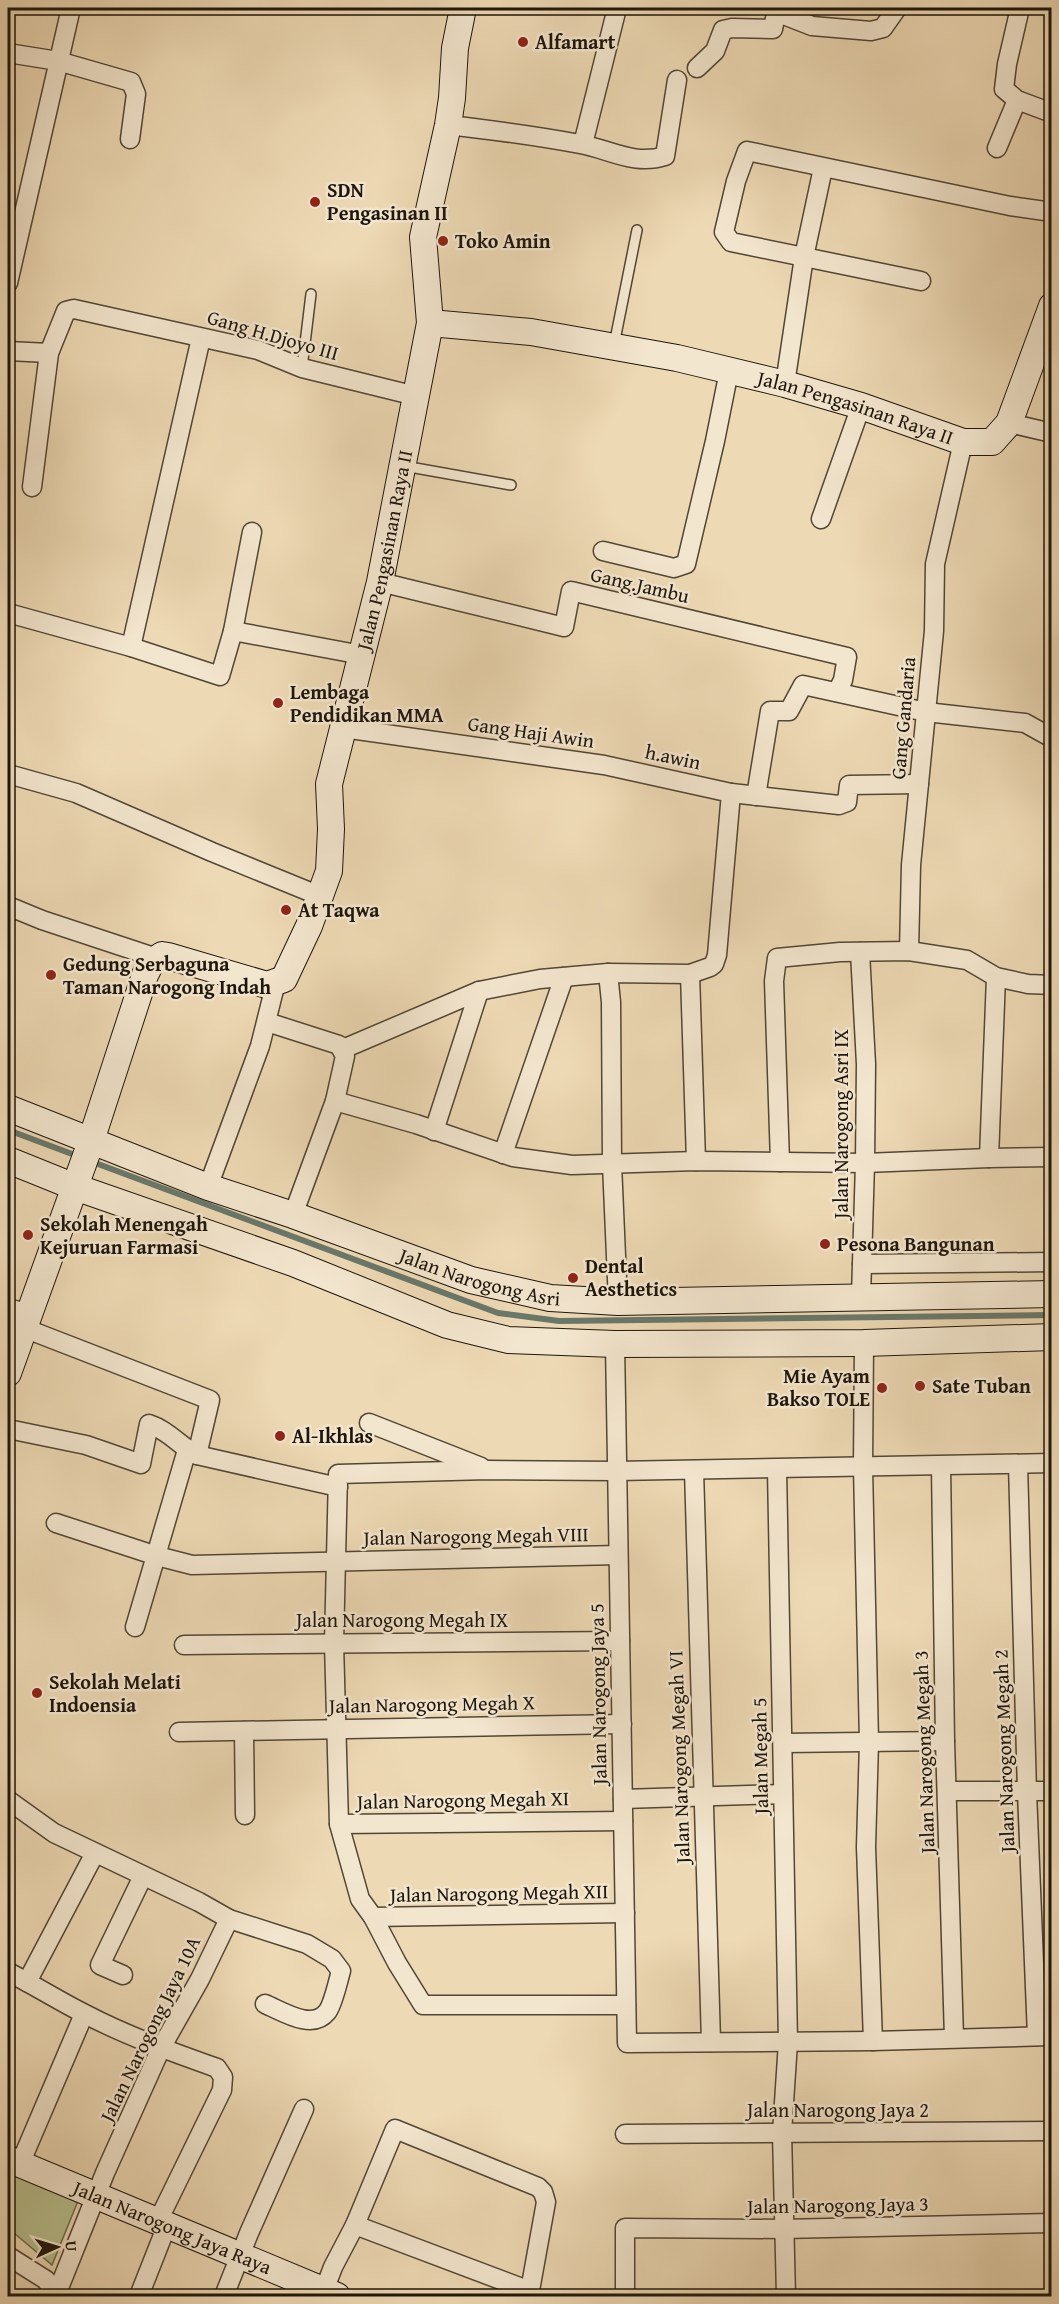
<svg xmlns="http://www.w3.org/2000/svg" width="1059" height="2304" font-family="'Gentium Book Plus',serif">
<rect width="100%" height="100%" fill="#edd9b4"/>
<filter id="stains"><feTurbulence type="fractalNoise" baseFrequency=".00333" numOctaves="4"/><feColorMatrix values="0 0 0 0 .2 0 0 0 0 .09 0 0 0 0 .02 0 0 0 .5 -.17"/></filter>
<radialGradient id="worn" r=".72"><stop offset=".6" stop-color="#630" stop-opacity="0"/><stop offset="1" stop-color="#630" stop-opacity=".3"/></radialGradient>
<polygon fill="#b8bf8e" stroke="#6a6a4d" stroke-width="1.5" points="8,2170 78,2201 52,2265 8,2228"/>
<g fill="none" stroke-linecap="round" stroke-linejoin="round">
<g stroke="#68786b" stroke-width="6">
<polyline points="8,1130 80,1157"/>
<polyline points="90,1161 498,1313 559,1321 1052,1315"/>
</g>
<defs>
<g id="lane">
<polyline points="614,345 637,230"/>
<polyline points="302,368 311,294"/>
<polyline points="404,466 511,485"/>
<polyline points="8,1032 8,1030"/>
</g>
<g id="street">
<polyline points="1020,8 1007,64 1004,89 1017,100 1052,113"/>
<polyline points="776,12 812,26 871,31 883,28 897,8"/>
<polyline points="8,53 58,61 131,82 136,94 130,139"/>
<polyline points="697,68 715,51 723,30 732,28 773,29 777,8"/>
<path d="M448,125C492,130 537,136 580,144C609,149 634,166 665,156L677,80"/>
<polyline points="583,144 617,8"/>
<polyline points="997,148 1017,100"/>
<polyline points="921,281 731,242 724,232 736,181 747,151 1010,206 1052,212"/>
<polyline points="8,283 71,8"/>
<polyline points="8,351 49,353"/>
<polyline points="785,384 804,257 823,168"/>
<polyline points="1009,423 1052,433"/>
<polyline points="32,487 49,353 66,311 74,309 258,350 302,368 416,396"/>
<polyline points="821,519 861,406"/>
<polyline points="603,551 674,568 686,564 715,441 729,371"/>
<polyline points="380,582 564,627 571,591 847,657 843,680 837,692"/>
<polyline points="8,613 131,647 220,676 233,631 362,655"/>
<polyline points="233,631 252,532"/>
<polyline points="131,647 201,338"/>
<polyline points="343,728 604,765 731,793 839,805 847,802 849,785 919,784"/>
<polyline points="8,774 76,793 212,852 320,896"/>
<polyline points="756,796 770,711 789,711 803,685 926,712 1025,723 1052,738"/>
<polyline points="8,906 42,920 157,958"/>
<polyline points="909,951 911,865 934,631 935,564 963,442"/>
<polyline points="860,952 866,1064 865,1163 861,1297"/>
<polyline points="608,973 611,1002 612,1164 618,1302"/>
<polyline points="690,974 696,1161"/>
<polyline points="267,1022 339,1045 345,1056 335,1101"/>
<polyline points="343,1049 479,991 540,979 608,973 690,974 710,967 714,964 717,955 731,793"/>
<polyline points="434,1131 479,991"/>
<polyline points="503,1154 564,977"/>
<polyline points="989,1158 996,977"/>
<polyline points="780,1162 774,981 777,958 840,952 909,951 967,960 996,977 1028,984 1052,985"/>
<polyline points="208,1187 260,1046 276,982"/>
<polyline points="293,1215 335,1101 416,1124 513,1157 572,1165 696,1161 865,1163 989,1158 1052,1157"/>
<polyline points="862,1264 1052,1262"/>
<polyline points="8,1308 29,1314"/>
<polyline points="24,1328 210,1400 197,1455"/>
<polyline points="864,1343 863,1467 869,1742 866,1847 873,2041"/>
<polyline points="615,1344 627,2043 873,2041 1052,2036"/>
<polyline points="369,1423 481,1467"/>
<path d="M8,1429L86,1445L141,1464L149,1424C168,1430 180,1446 197,1455L338,1487"/>
<polyline points="1018,1464 1027,1792 1037,2036"/>
<polyline points="941,1466 945,1741 954,2038"/>
<polyline points="777,1469 788,2042 782,2133 786,2296"/>
<polyline points="694,1470 711,2042"/>
<polyline points="56,1523 157,1556 192,1565 618,1555"/>
<polyline points="135,1627 187,1450"/>
<polyline points="184,1645 620,1641"/>
<polyline points="244,1731 245,1815"/>
<polyline points="179,1732 622,1724"/>
<polyline points="783,1743 945,1741"/>
<polyline points="948,1791 1052,1791"/>
<polyline points="623,1799 783,1794"/>
<path d="M8,1800L54,1833L199,1902L229,1919L307,1944L332,1959L341,1971C338,1981 333,2005 327,2012C312,2031 282,2011 265,2004"/>
<polyline points="339,1824 623,1821"/>
<polyline points="373,1917 625,1913"/>
<path d="M8,1972C34,1985 59,2001 85,2014C127,2036 172,2052 217,2068L223,2077L222,2090L158,2221"/>
<polyline points="123,1975 100,1965 143,1876"/>
<polyline points="27,1982 95,1853"/>
<polyline points="626,2005 423,2005 397,1963 373,1917 360,1899 339,1824 334,1643 338,1474 488,1470 616,1471 1052,1463"/>
<polyline points="625,2134 1052,2131"/>
<polyline points="20,2164 84,2014"/>
<polyline points="355,2225 530,2291"/>
<polyline points="8,2256 46,2280 58,2296"/>
<polyline points="57,2293 105,2173 161,2048 200,1979 229,1919"/>
<polyline points="139,2296 167,2225"/>
<polyline points="224,2296 249,2233 304,2109"/>
<polyline points="322,2296 333,2267 355,2225 395,2129 538,2187 543,2192 546,2202 529,2296"/>
<polyline points="625,2296 625,2228 783,2229 1052,2223"/>
</g>
<g id="secondary">
<path id="s1" d="M430,323L531,332L677,358L785,384L861,406L963,442H992L1009,423L1052,306"/>
<path id="s2" d="M8,1108L208,1187L293,1215L471,1280L550,1298L618,1302L1052,1294"/>
<polyline points="8,1160 75,1187 293,1263 447,1325 508,1340 615,1344 864,1343 1052,1337"/>
<path id="s3" d="M8,1373L87,1153L145,975L151,963L162,955L168,956L267,985L284,979L309,926L329,871L331,829L329,784L380,582L430,323L423,237L448,125L452,98L455,48L463,8"/>
<path id="s4" d="M8,2159L337,2296"/>
</g>
</defs>
<use href="#lane" stroke="#514636" stroke-width="12"/>
<use href="#street" stroke="#514636" stroke-width="21"/>
<use href="#secondary" stroke="#1d150c" stroke-width="28"/>
<use href="#lane" stroke="#f3e6ce" stroke-width="9"/>
<use href="#street" stroke="#f3e6ce" stroke-width="18"/>
<use href="#secondary" stroke="#f3e6ce" stroke-width="26"/>
</g>
<g fill="#8f2418" stroke="#f3e6ce" stroke-width="2">
<circle cx="523" cy="42" r="6"/>
<circle cx="315" cy="202" r="6"/>
<circle cx="443" cy="241" r="6"/>
<circle cx="278" cy="703" r="6"/>
<circle cx="286" cy="910" r="6"/>
<circle cx="51" cy="975" r="6"/>
<circle cx="28" cy="1235" r="6"/>
<circle cx="825" cy="1244" r="6"/>
<circle cx="573" cy="1278" r="6"/>
<circle cx="920" cy="1386" r="6"/>
<circle cx="882" cy="1388" r="6"/>
<circle cx="280" cy="1436" r="6"/>
<circle cx="37" cy="1693" r="6"/>
</g>
<g text-anchor="middle" stroke-width="5" stroke-linejoin="round" paint-order="stroke">
<g font-size="20" font-weight="bold" fill="#1d150c" stroke="#f3e6ce" text-anchor="start">
<text x="535" y="49">Alfamart</text>
<text x="327" y="197">SDN<tspan x="327" dy="23">Pengasinan II</tspan></text>
<text x="455" y="248">Toko Amin</text>
<text x="290" y="699">Lembaga<tspan x="290" dy="23">Pendidikan MMA</tspan></text>
<text x="298" y="917">At Taqwa</text>
<text x="63" y="971">Gedung Serbaguna<tspan x="63" dy="23">Taman Narogong Indah</tspan></text>
<text x="40" y="1231">Sekolah Menengah<tspan x="40" dy="23">Kejuruan Farmasi</tspan></text>
<text x="837" y="1251">Pesona Bangunan</text>
<text x="585" y="1273">Dental<tspan x="585" dy="23">Aesthetics</tspan></text>
<text x="870" y="1383" text-anchor="end">Mie Ayam<tspan x="870" dy="23">Bakso TOLE</tspan></text>
<text x="932" y="1393">Sate Tuban</text>
<text x="292" y="1443">Al-Ikhlas</text>
<text x="49" y="1689">Sekolah Melati<tspan x="49" dy="23">Indoensia</tspan></text>
</g>
<g font-size="20" fill="#1d150c" stroke="#f3e6ce">
<text transform="translate(273 335) rotate(16)" y="7">Gang H.Djoyo III</text>
<text dy="7" stroke="none"><textPath href="#s1" startOffset="435">Jalan Pengasinan Raya II</textPath></text>
<text dy="7" stroke="none"><textPath href="#s3" startOffset="1020">Jalan Pengasinan Raya II</textPath></text>
<text transform="translate(640 585) rotate(13)" y="7">Gang.Jambu</text>
<text transform="translate(903 718) rotate(-85)" y="7">Gang Gandaria</text>
<text transform="translate(531 732) rotate(8)" y="7">Gang Haji Awin</text>
<text transform="translate(673 757) rotate(12)" y="7">h.awin</text>
<text transform="translate(841 1124) rotate(-90)" y="7">Jalan Narogong Asri IX</text>
<text dy="7" stroke="none"><textPath href="#s2" startOffset="502">Jalan Narogong Asri</textPath></text>
<text transform="translate(476 1536) rotate(-1)" y="7">Jalan Narogong Megah VIII</text>
<text x="402" y="1627">Jalan Narogong Megah IX</text>
<text transform="translate(598 1694) rotate(-91)" y="7">Jalan Narogong Jaya 5</text>
<text transform="translate(432 1704) rotate(-1)" y="7">Jalan Narogong Megah X</text>
<text transform="translate(1004 1751) rotate(-92)" y="7">Jalan Narogong Megah 2</text>
<text transform="translate(924 1752) rotate(-92)" y="7">Jalan Narogong Megah 3</text>
<text transform="translate(760 1756) rotate(-91)" y="7">Jalan Megah 5</text>
<text transform="translate(679 1757) rotate(-92)" y="7">Jalan Narogong Megah VI</text>
<text transform="translate(463 1800) rotate(-1)" y="7">Jalan Narogong Megah XI</text>
<text transform="translate(499 1893) rotate(-1)" y="7">Jalan Narogong Megah XII</text>
<text transform="translate(150 2029) rotate(-64)" y="7">Jalan Narogong Jaya 10A</text>
<text x="838" y="2117">Jalan Narogong Jaya 2</text>
<text transform="translate(838 2205) rotate(-1)" y="7">Jalan Narogong Jaya 3</text>
<text dy="7" stroke="none"><textPath href="#s4" startOffset="178">Jalan Narogong Jaya Raya</textPath></text>
</g>
</g>
<rect width="1059" height="2304" fill="none" stroke="#edd9b4" stroke-width="30"/>
<rect x="9" y="9" width="1041" height="2286" fill="none" stroke="#1d150c" stroke-width="3"/>
<rect x="15" y="15" width="1029" height="2274" fill="none" stroke="#1d150c" stroke-width="1.5"/>
<g transform="translate(57 2247) rotate(86)" stroke="#f3e6ce" stroke-width="4.5" paint-order="stroke">
<path d="M0-4.5L10 22L0 15L-10 22Z" fill="#1d150c"/>
<text y="-9" font-size="16" font-weight="bold" text-anchor="middle" fill="#1d150c">U</text>
</g>
<rect width="100%" height="100%" filter="url(#stains)"/>
<rect width="100%" height="100%" fill="url(#worn)"/>
</svg>
